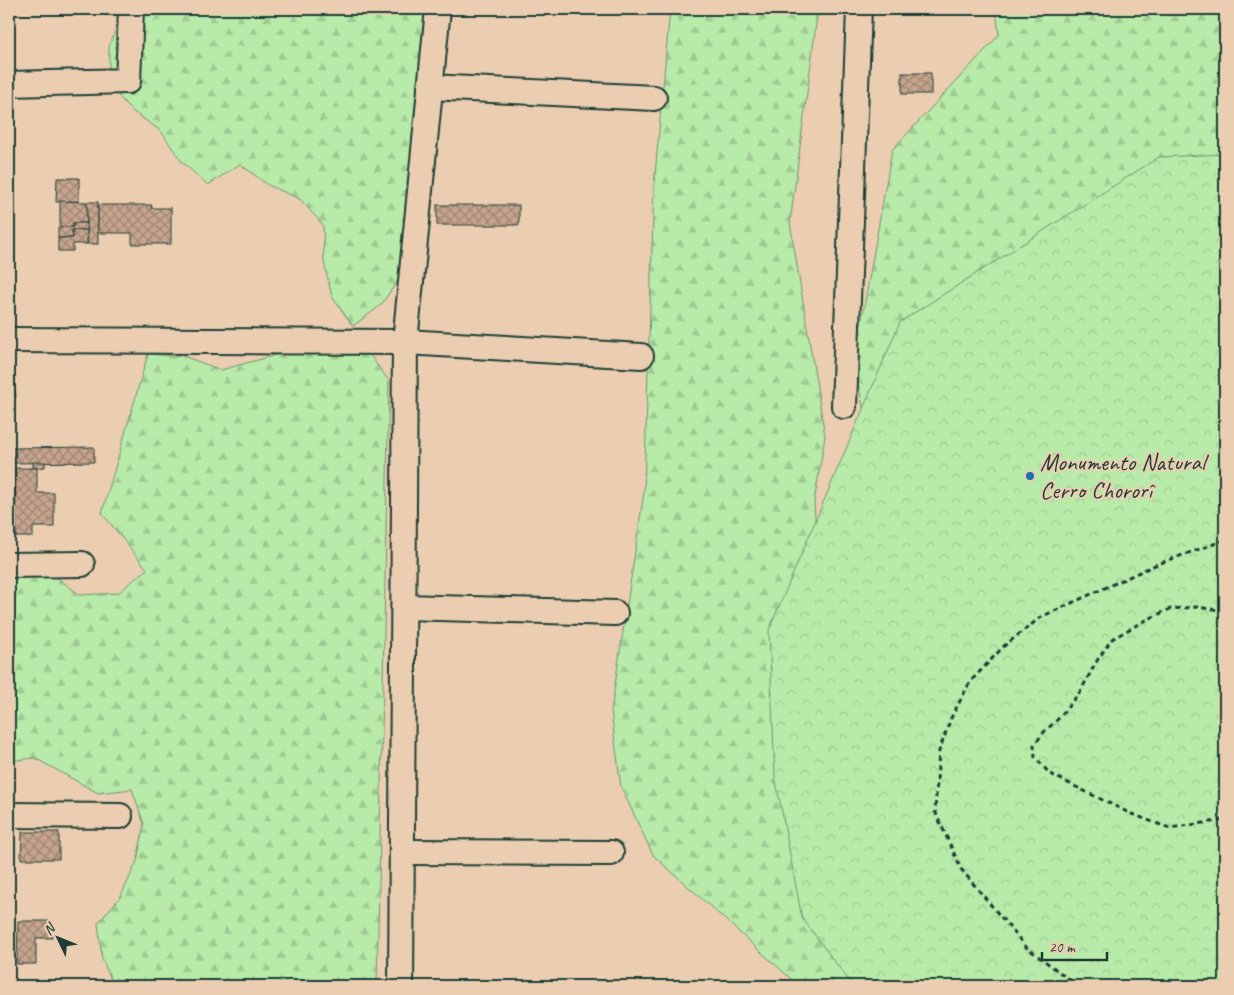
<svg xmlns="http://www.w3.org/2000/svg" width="1234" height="995" font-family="Caveat,sans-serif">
<defs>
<pattern id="forest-firs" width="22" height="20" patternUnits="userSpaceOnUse" patternTransform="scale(1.25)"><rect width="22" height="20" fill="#b8eaa9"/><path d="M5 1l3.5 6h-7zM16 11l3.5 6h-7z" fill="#9eca92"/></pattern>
<pattern id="park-crowns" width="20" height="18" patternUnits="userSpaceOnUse" patternTransform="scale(1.25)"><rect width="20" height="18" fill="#b8eaa9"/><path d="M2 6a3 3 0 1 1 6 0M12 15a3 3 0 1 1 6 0" fill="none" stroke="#9eca92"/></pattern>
<pattern id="building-cross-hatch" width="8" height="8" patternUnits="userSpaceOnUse" patternTransform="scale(1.25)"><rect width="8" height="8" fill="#c6a48e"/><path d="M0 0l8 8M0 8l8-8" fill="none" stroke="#a08775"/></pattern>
</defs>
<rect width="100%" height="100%" fill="#ebceb2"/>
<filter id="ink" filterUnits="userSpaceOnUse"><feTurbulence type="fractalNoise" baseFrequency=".02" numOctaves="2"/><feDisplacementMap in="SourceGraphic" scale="10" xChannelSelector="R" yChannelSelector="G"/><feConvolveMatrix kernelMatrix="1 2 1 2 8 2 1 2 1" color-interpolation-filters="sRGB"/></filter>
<g filter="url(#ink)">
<g fill="url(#forest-firs)" stroke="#6c946e">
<polygon points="123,9 422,9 433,66 400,277 381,305 353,326 332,297 324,262 323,225 300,199 268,185 240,164 208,185 181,161 161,131 132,111 109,85 109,47"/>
<polygon points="670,9 818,9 790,223 825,436 814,503 819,573 869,435 854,364 892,150 999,35 996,9 1225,9 1225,986 799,986 653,855 621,787 611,711 644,492 654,186"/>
<polygon points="294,350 367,351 389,381 377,986 114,986 102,959 98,923 121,896 137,861 144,824 132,789 98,793 35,758 9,761 9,559 51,573 80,595 118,593 147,569 102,513 148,354 186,357 221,370"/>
</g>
<polygon fill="url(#park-crowns)" stroke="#6c946e" points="1225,154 1225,986 853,986 802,918 775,776 769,630 900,322 1159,157"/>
<g fill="url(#building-cross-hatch)" stroke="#1f3d34">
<rect x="902" y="73" width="29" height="21"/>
<polygon points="57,178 79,178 79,201 56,202"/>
<polygon points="60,201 87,202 87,223 73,223 73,227 60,227"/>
<rect x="87" y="202" width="11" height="42"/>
<polygon points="98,205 152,205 151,208 171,208 171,244 132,244 132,233 98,233"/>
<rect x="437" y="205" width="82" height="20"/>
<polygon points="73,223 87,223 87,230 72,230 73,238 58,238 58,227 73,227"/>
<polygon points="72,230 87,230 87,244 73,244 73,251 58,251 58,238 73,238"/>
<polygon points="13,379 16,397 9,398 9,380"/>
<polygon points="94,447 94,462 13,463 13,448"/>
<polygon points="33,462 45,462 45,467 33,468"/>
<polygon points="15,468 37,468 37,493 54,493 54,527 33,527 33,537 16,537"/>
<polygon points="9,478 15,478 15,510 9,511"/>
<polygon points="22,832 59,832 59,859 21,859"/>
<polygon points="18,921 52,921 52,938 36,938 36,964 17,964"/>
</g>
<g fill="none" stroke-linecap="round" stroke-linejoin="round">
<defs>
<g id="minor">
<polyline points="9,84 128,81 131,9"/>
<polyline points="430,87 654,98"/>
<polyline points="9,340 405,342 641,356"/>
<polyline points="844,406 859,9"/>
<polyline points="9,565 82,564"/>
<polyline points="404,607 615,613"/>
<polyline points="9,815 120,816"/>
<polyline points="402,852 611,853"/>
<polyline points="401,986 405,342 438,9"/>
</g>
</defs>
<use href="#minor" stroke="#1f3d34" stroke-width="28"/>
<g stroke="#1f3d34" stroke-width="3" stroke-dasharray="5 4" stroke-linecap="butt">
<polyline points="1225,611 1196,607 1170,609 1142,622 1112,639 1098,659 1080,692 1058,719 1044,732 1034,745 1035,757 1050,774 1129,813 1169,828 1225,820"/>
<polyline points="1078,986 1026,947 961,869 935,811 939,751 951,718 970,682 1004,646 1041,617 1155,565 1225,540"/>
</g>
<use href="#minor" stroke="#ebceb2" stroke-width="24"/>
</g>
</g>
<circle fill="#1f6fb2" stroke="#ebceb2" stroke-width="2" cx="1030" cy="476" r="5"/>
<g text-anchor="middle" stroke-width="4" stroke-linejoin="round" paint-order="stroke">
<g font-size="24" fill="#1f3d34" stroke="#ebceb2" text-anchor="start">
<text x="1040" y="470">Monumento Natural<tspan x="1040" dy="28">Cerro Chororî</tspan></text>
</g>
</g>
<rect width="1234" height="995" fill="none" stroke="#ebceb2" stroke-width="30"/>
<rect x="15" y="15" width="1204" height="965" fill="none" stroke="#1f3d34" stroke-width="2" filter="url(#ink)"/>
<g transform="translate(58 938) rotate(313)" stroke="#ebceb2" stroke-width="4" paint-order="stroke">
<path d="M0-4L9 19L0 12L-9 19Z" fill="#1f3d34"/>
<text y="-8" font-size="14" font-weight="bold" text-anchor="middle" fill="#1f3d34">N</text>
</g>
<path d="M1042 952v8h65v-8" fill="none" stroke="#1f3d34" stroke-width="2.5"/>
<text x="1049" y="952" font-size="15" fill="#1f3d34" stroke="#ebceb2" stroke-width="4" paint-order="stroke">20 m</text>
</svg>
